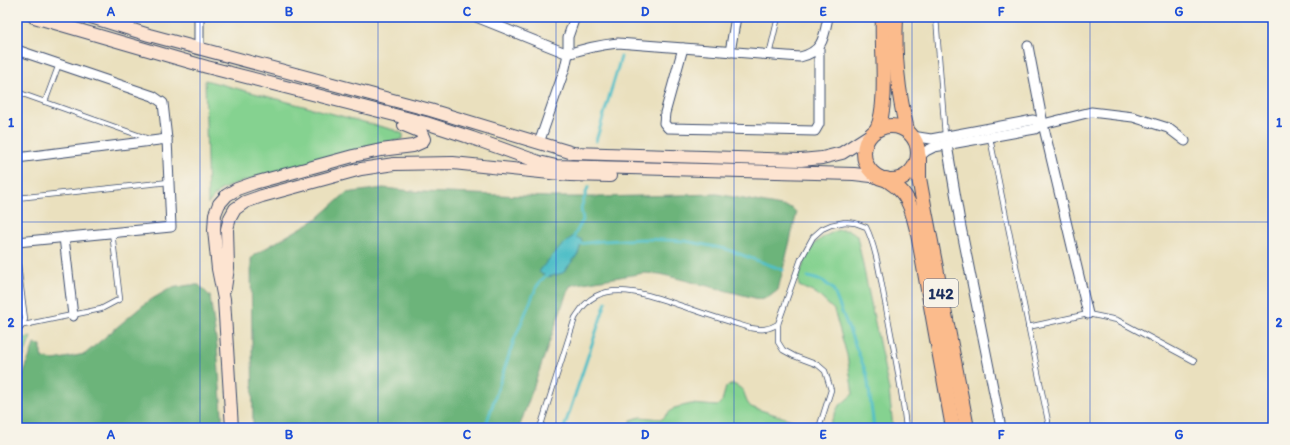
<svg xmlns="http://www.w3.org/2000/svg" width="1290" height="445" font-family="Itim,sans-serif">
<rect width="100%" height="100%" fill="#f7f3e8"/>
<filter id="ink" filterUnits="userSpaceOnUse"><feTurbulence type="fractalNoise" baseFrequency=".025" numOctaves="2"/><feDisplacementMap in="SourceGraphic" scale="8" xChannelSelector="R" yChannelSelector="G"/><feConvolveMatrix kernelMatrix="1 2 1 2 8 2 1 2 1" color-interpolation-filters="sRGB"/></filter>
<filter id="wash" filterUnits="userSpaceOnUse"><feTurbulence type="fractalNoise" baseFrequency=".012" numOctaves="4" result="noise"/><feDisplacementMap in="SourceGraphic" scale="16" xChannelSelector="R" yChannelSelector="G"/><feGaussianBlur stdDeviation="0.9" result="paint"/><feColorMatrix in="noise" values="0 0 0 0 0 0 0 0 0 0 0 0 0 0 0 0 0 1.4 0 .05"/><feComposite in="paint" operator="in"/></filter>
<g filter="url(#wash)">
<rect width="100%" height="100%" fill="#eae0be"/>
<g fill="#85d290" stroke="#508077">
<polygon points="205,80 394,130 403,134 403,139 351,151 234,184 219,191 208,204"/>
<path d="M838,230C845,230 852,229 857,236L889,390L893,428H828L838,407L853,394L847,355L834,310L817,294L799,286L798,278L808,253L815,243L827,235Z"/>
<polygon points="31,337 17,374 17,339"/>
<path d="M733,384C750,391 741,397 751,407L817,428H628L631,420L640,417L662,419L674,408L691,404L717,406L722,401L726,387Z"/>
</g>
<g fill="#6cb47a" stroke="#44726c">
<polygon points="383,188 422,192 549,197 601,197 717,194 792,208 796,212 796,216 778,290 769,297 759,299 660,274 644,273 577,284 570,286 566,295 519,428 253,428 251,259 254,255 318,218 346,193"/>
<polygon points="190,285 199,285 210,296 217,346 223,428 17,428 17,392 34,344 41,345 41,355 43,358 54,360 85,354 147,302 171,288"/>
</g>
<path fill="#51bfc7" stroke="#367792" d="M572,237H576L582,240L578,254L563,273L548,277L539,272C548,259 560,247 572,237Z"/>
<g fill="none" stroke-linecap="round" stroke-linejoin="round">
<g stroke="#51bfc7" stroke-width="3">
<polyline points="596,141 621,57"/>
<polyline points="576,240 574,236 583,220 581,208 588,187"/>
<polyline points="578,244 602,241 645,239 685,241 726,249 783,270"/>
<polyline points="808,277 823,281 833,289 867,375 874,428"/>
<polyline points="485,428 514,340 537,286 545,276 548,275"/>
<polyline points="564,428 606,302"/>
</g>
</g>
</g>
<g filter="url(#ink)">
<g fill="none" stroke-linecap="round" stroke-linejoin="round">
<defs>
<g id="lane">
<polyline points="936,17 945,136"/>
<polyline points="769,55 778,17"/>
<polyline points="17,92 149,139"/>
<polyline points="45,102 59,64"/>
<polyline points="990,138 1026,315 1048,421 1045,428"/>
<polyline points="17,198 169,182"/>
<polyline points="17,257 25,319 24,322 20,325"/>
<polyline points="19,326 101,309 120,299 112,232"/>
<polyline points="1028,327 1088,314 1117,320 1194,361"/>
<path d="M540,428L575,318C581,309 586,301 596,296C623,282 665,301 691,309C711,316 730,322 750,328C761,330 768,330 778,324"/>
<path d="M819,428L831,390L825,371L818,365L794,356L783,350L778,342V324L801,259L813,237L822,229L831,225L845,222L855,223L866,227C877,249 881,283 886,307C893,347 902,387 906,428"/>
</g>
<g id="street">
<polyline points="199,17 199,48"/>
<path d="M476,17L568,54C585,48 600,45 618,43L800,57C823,52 824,37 828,17"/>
<polyline points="1028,46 1043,124 1088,314"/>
<polyline points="683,48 665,113 664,123 668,128 815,131 819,124 819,47"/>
<polyline points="17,50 153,96 163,103 167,139"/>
<polyline points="730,52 736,17"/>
<polyline points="912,136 931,139 1033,120 1043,124"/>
<polyline points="539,143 565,68 568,54 568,37 575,17"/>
<polyline points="947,145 960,222 1001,428"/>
<polyline points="919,157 926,151 934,147 1035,129 1043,124 1091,112 1133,117 1168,128 1185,141"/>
<polyline points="17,158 167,139 171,227 17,242"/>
<polyline points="64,237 73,316"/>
<polyline points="17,326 19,326"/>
</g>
<g id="secondary">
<polyline points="34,17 207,67 426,123 472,138 539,162 556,166 854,174 880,177"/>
<polyline points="91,17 149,35 430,110 573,153 801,160 822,158 842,153 870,135"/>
<polyline points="225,288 228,268 227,229 230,218 235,209 245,202 262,196 361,169 394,164 453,163 570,175 610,176"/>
<polyline points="232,428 224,299 218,269 214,230 215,214 219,204 227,195 237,189 254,183 353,156 381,150 413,146 422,142 424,139 421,132 404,125"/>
</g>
<g id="primary">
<path d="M896,17C894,55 898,93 907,130"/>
<circle cx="891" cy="153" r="27"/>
<path d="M877,129C889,105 881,46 883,17"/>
<polyline points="919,157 919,178 925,211 967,428"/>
<path d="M886,179C891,183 896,186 899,189C911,200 914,219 918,234L953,428"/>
</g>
</defs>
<use href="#lane" stroke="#3a4a6c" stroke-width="6"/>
<use href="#street" stroke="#3a4a6c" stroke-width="11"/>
<use href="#secondary" stroke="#3a4a6c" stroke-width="14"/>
<use href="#primary" stroke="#3a4a6c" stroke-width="16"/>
<use href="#lane" stroke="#fff" stroke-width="4.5"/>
<use href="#street" stroke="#fff" stroke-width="9"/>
<use href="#secondary" stroke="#fde4d1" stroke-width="12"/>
<use href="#primary" stroke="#fbbb8c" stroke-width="14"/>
</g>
</g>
<path fill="none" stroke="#1d4ed8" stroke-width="1" stroke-opacity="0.55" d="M200,17V428M378,17V428M556,17V428M734,17V428M912,17V428M1090,17V428M17,222H1273"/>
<g text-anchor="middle" stroke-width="3" stroke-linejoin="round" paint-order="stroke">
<rect fill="#f7f3e8" stroke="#5d6a87" stroke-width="1" x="924" y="279" width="34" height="28" rx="3"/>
<g font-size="16" font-weight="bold" fill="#1b2f5e">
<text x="941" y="299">142</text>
</g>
</g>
<rect width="1290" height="445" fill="none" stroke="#f7f3e8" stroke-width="44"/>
<rect x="22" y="22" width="1246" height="401" fill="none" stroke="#1d4ed8" stroke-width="1.5"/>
<g font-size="13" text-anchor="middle" font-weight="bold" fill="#1d4ed8">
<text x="111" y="16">A</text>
<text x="289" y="16">B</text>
<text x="467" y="16">C</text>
<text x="645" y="16">D</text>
<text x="823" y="16">E</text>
<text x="1001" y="16">F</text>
<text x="1179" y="16">G</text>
<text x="11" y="127">1</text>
<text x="1279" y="127">1</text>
<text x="11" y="327">2</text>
<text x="1279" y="327">2</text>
<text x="111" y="439">A</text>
<text x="289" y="439">B</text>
<text x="467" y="439">C</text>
<text x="645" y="439">D</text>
<text x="823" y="439">E</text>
<text x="1001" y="439">F</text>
<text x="1179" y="439">G</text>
</g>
</svg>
